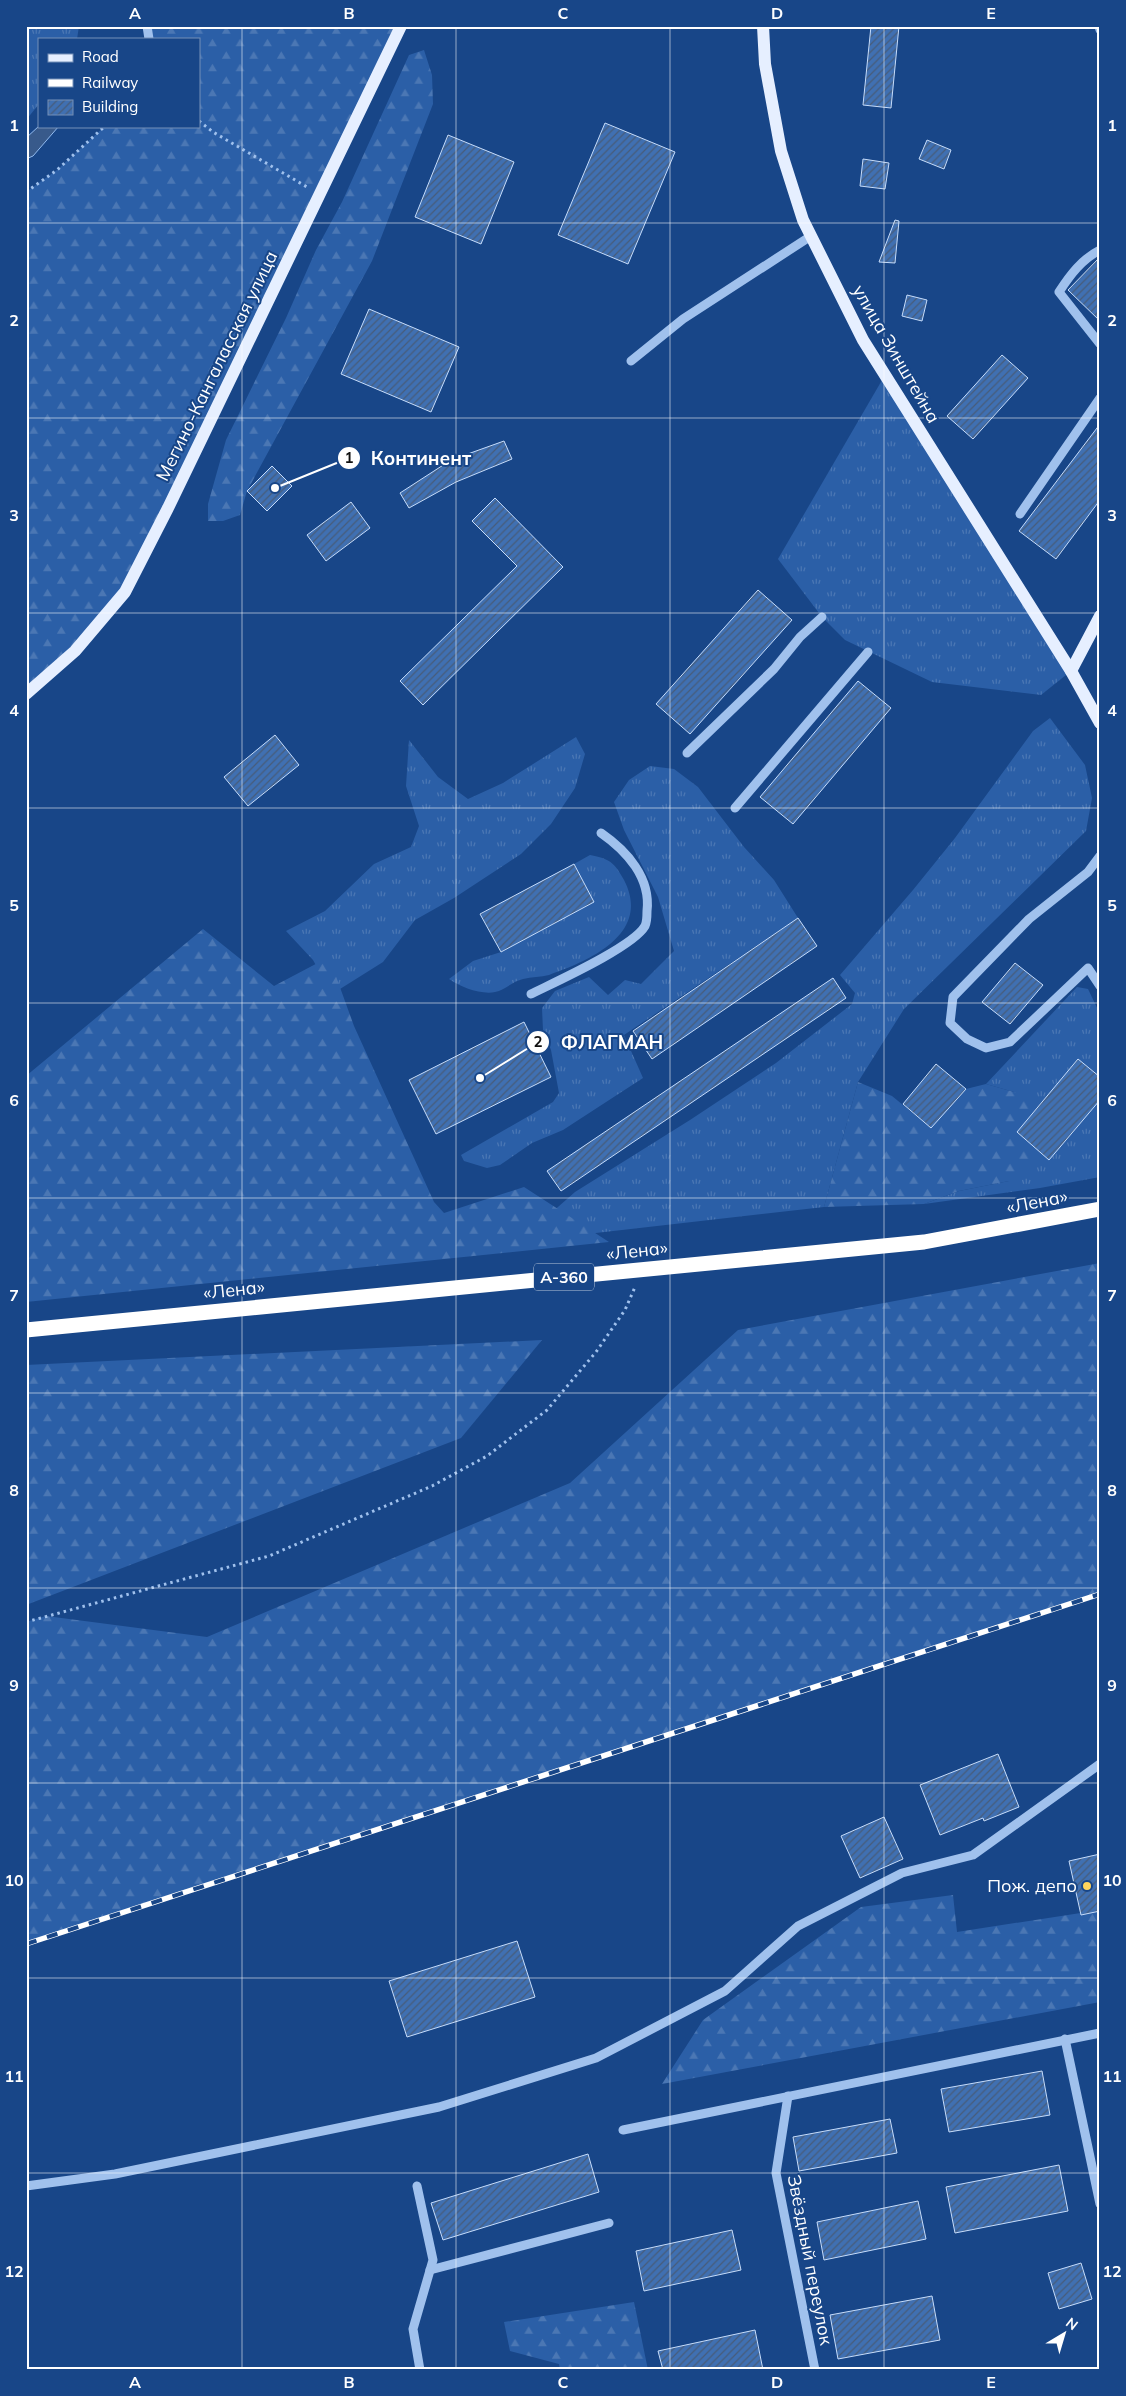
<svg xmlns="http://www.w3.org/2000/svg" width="1126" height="2396" font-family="Mulish,sans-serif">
<defs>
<pattern id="grass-tufts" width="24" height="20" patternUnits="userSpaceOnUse" patternTransform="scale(1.25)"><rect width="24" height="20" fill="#2b5fa7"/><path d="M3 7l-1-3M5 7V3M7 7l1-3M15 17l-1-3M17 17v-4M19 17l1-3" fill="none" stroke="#4b77b4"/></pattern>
<pattern id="forest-firs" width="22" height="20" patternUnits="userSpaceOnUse" patternTransform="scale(1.25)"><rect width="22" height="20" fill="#2b5fa7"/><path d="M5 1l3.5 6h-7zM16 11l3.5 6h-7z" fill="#4b77b4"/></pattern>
<pattern id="building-hatch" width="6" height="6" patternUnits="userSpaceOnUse" patternTransform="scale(1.25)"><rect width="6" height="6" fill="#4070b2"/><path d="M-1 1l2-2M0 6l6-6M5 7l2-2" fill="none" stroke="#475c7a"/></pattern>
</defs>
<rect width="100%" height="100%" fill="#184688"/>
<g fill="url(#grass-tufts)">
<polygon points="26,26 79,26 77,39 39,39 39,104 26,120"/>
<polygon points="885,375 1071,671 1041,695 932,682 845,640 822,617 778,559"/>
<polygon points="1050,718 1085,765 1092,798 1086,831 904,1009 858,1082 824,1207 552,1238 533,1229 575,1192 690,1120 776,1063 852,1004 855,993 840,975 913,890 955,838 1033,731"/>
<polygon points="576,737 585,754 575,788 551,824 521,854 454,898 415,920 383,962 332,994 313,960 286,931 325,911 374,864 411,847 419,826 406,786 409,740 438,777 468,799 503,783"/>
<polygon points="650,766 674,769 698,787 744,847 774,880 798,918 624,1035 643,1078 563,1130 532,1143 500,1165 487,1168 464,1161 461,1155 553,1102 559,1093 551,1050 543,1030 542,1008 555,991 589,977 608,995 625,980 641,984 674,951 658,897 624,830 614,802 629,780"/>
<path d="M590,855C610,859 614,862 624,880C652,934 589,961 549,975C541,977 531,977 523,979C513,981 505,990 495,992C482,995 460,987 449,979L473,961L501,952L594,902L574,864Z"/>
<polygon points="1077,987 1088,989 1100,1014 1100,1177 1040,1188 924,1204 959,1191 1009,1181 1014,1092 986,1084"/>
</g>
<g fill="url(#forest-firs)">
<polygon points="147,26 401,26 125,592 26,694 26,192 57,170 105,126 199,126 199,39 149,39"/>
<polygon points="424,50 432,75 433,104 372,261 247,491 240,515 223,521 208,521 208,504 226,440 286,318 316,250 342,202 409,55"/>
<polygon points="203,929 274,986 329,957 354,1026 434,1202 444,1213 524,1187 609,1242 26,1302 26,1076"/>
<polygon points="858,1082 892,1096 931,1128 966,1089 986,1084 1014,1092 1036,1103 1045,1121 1037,1158 1009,1181 959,1191 924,1204 824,1207"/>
<polygon points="1100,1263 1100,1592 26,1944 26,1622 46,1616 207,1637 570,1483 738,1330"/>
<polygon points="542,1340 461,1438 26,1605 26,1365"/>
<polygon points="953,1895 957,1932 1100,1910 1100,2002 662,2084 703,2020 861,1907"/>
<polygon points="634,2302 648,2370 560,2370 559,2364 510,2351 504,2322"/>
</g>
<polygon fill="#385a8b" stroke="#92bbf0" points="39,126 59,126 33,156 26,159 26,138"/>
<g fill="url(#building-hatch)" stroke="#c6dcfa">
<polygon points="871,26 899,26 891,108 863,105"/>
<polygon points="605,123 675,152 628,264 558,235"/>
<polygon points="448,135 514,162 481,244 415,217"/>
<polygon points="927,140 951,150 944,169 919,159"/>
<polygon points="863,159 889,163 885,189 860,186"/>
<polygon points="895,220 899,221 895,263 879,262"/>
<polygon points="1100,257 1100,321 1068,290"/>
<polygon points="907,295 927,300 922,321 902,316"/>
<polygon points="369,309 459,347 431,412 341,374"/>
<polygon points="1002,355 1028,378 973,439 947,416"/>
<polygon points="1100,424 1100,500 1056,559 1019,531"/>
<polygon points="504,441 512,459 456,482 409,508 400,493 451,460"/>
<polygon points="272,466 292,486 267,511 247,491"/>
<polygon points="495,498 563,567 423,705 400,681 517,566 472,521"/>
<polygon points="351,502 370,528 326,561 307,535"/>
<polygon points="758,590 792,620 690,734 656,704"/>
<polygon points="858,681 891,708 793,824 760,797"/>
<polygon points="275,735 299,765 248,806 224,777"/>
<polygon points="574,864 594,902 501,952 480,914"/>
<polygon points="798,918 817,946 652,1059 633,1031"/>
<polygon points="1015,963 1043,985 1010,1024 982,1002"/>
<polygon points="833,978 846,998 561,1191 547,1171"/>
<polygon points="524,1022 551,1077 436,1134 409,1080"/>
<polygon points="1078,1059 1100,1077 1100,1100 1049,1160 1017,1132"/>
<polygon points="936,1064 966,1089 931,1128 903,1104"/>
<polygon points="998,1754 1019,1807 984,1821 983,1818 940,1835 920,1785"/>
<polygon points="884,1817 903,1859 860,1878 841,1836"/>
<polygon points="1100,1854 1100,1911 1081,1915 1069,1861"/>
<polygon points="517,1941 535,1997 407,2037 389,1981"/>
<polygon points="1042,2071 1050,2115 949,2132 941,2089"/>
<polygon points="890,2119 897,2153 799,2171 793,2137"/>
<polygon points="588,2154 599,2192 443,2240 431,2203"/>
<polygon points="1059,2165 1068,2211 955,2233 946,2187"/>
<polygon points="918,2201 926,2239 824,2260 817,2222"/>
<polygon points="732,2230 741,2270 644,2291 636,2251"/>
<polygon points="1081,2263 1092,2299 1059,2309 1048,2273"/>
<polygon points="932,2296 940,2340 838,2359 830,2315"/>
<polygon points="755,2330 763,2370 663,2370 658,2351"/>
</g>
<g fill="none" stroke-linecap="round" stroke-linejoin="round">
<g stroke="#a0c1ed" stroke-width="3" stroke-dasharray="2.5 4" stroke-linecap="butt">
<polyline points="199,121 213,132 307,187"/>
<polyline points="26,192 57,170 105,126"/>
<polyline points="26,1622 269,1556 432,1486 487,1456 547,1410 596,1352 625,1310 635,1287"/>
</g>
<g stroke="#a0c1ed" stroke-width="9">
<polyline points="147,26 149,39"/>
<polyline points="1099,26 1100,30"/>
<path d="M1100,250C1082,259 1070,275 1059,292L1100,344"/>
<polyline points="631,361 683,319 811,236"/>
<polyline points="1020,514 1100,398"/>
<polyline points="687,753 774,669 800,637 822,617"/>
<polyline points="735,808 868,652"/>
<polyline points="1100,856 1088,872 1029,919 953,997 950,1023 967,1039 986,1048 1010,1042 1088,968 1100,986"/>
<path d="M531,994C555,982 633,947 645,926C647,922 647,915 647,911C651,878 627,851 601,833"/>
<polyline points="1065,2039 1100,2204"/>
<polyline points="788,2096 776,2173 815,2370"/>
<polyline points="623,2130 1100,2033"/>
<polyline points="26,2186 115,2174 439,2107 596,2058 725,1991 798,1926 902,1873 973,1855 1100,1764"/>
<polyline points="417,2186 433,2260 413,2329 420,2370"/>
<polyline points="430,2270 609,2223"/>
</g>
<g stroke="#e6efff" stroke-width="12">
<polyline points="763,26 765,64 781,151 803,220 863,340 1071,671 1100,723"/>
<polyline points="1071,671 1100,616"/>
<polyline points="26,694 75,651 125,592 168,508 401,26"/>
</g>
<polyline stroke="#fff" stroke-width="15" points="26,1330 924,1242 1100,1209"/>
<defs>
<polyline id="rail" points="26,1944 1100,1594"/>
</defs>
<use href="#rail" stroke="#fff" stroke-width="5.5"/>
<use href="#rail" stroke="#184688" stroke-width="4" stroke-dasharray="11" stroke-linecap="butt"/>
</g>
<path fill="none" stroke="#fff" stroke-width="1" stroke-opacity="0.55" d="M242,26V2370M456,26V2370M670,26V2370M884,26V2370M26,223H1100M26,418H1100M26,613H1100M26,808H1100M26,1003H1100M26,1198H1100M26,1393H1100M26,1588H1100M26,1783H1100M26,1978H1100M26,2173H1100"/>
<circle fill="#ffd45c" stroke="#184688" stroke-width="2" cx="1087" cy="1886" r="5"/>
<g text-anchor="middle" stroke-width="4" stroke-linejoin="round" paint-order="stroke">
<rect fill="#184688" stroke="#bac8db" stroke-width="1" x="534" y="1263.5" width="60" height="27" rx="4"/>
<g font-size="16" font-weight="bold" fill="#fff">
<text x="564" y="1283">А-360</text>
</g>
<g font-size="18" fill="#fff" stroke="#184688">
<text transform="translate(896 354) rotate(60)" y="6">улица Зинштейна</text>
<text transform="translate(217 366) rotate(-64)" y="6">Мегино-Кангаласская улица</text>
<text transform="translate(1037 1202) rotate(-11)" y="6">«Лена»</text>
<text transform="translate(637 1251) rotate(-6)" y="6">«Лена»</text>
<text transform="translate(234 1290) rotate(-6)" y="6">«Лена»</text>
<text transform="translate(810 2260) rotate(79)" y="6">Звёздный переулок</text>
</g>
<g font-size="18" fill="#fff" stroke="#184688" text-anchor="end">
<text x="1077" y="1892">Пож. депо</text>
</g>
</g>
<path fill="none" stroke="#fff" stroke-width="2" d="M275 488L349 458M480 1078L538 1042"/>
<g fill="#fff" stroke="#184688" stroke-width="2">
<circle cx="275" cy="488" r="5"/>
<circle cx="480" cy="1078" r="5"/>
<circle cx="349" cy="458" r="12"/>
<circle cx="538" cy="1042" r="12"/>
</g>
<g font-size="15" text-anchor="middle" font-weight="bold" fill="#111">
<text x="349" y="463">1</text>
<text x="538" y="1047">2</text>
</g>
<g font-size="19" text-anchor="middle" font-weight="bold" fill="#fff" stroke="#184688" stroke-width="4" stroke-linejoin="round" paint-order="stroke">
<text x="421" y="465">Континент</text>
<text x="612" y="1049">ФЛАГМАН</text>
</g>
<rect width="1126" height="2396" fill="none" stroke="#184688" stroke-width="55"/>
<rect x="38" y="38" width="162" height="90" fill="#184688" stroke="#7490b8"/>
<rect x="48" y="54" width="25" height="8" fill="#e6efff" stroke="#7490b8"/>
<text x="82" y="62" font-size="15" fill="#ffffff">Road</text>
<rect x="48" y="79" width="25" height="8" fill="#ffffff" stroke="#7490b8"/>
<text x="82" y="88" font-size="15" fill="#ffffff">Railway</text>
<rect x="48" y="100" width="25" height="15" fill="url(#building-hatch)" stroke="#7490b8"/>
<text x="82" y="112" font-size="15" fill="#ffffff">Building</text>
<g transform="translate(1064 2334) rotate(38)" stroke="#184688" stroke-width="4" paint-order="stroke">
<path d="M0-4L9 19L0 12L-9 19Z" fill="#ffffff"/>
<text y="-8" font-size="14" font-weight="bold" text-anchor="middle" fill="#ffffff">N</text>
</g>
<rect x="28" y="28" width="1070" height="2340" fill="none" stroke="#fff" stroke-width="2"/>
<g font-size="16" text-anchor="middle" font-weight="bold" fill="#fff">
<text x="135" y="19">A</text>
<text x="349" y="19">B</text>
<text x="563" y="19">C</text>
<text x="777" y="19">D</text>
<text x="991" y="19">E</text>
<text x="14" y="131">1</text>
<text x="1112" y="131">1</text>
<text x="14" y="326">2</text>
<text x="1112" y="326">2</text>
<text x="14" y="521">3</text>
<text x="1112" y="521">3</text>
<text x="14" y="716">4</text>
<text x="1112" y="716">4</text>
<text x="14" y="911">5</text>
<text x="1112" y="911">5</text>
<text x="14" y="1106">6</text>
<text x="1112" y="1106">6</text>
<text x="14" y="1301">7</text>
<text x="1112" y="1301">7</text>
<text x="14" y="1496">8</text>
<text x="1112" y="1496">8</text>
<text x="14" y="1691">9</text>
<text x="1112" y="1691">9</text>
<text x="14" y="1886">10</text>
<text x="1112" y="1886">10</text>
<text x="14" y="2082">11</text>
<text x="1112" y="2082">11</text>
<text x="14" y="2277">12</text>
<text x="1112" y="2277">12</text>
<text x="135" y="2388">A</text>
<text x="349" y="2388">B</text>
<text x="563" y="2388">C</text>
<text x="777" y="2388">D</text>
<text x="991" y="2388">E</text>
</g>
</svg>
